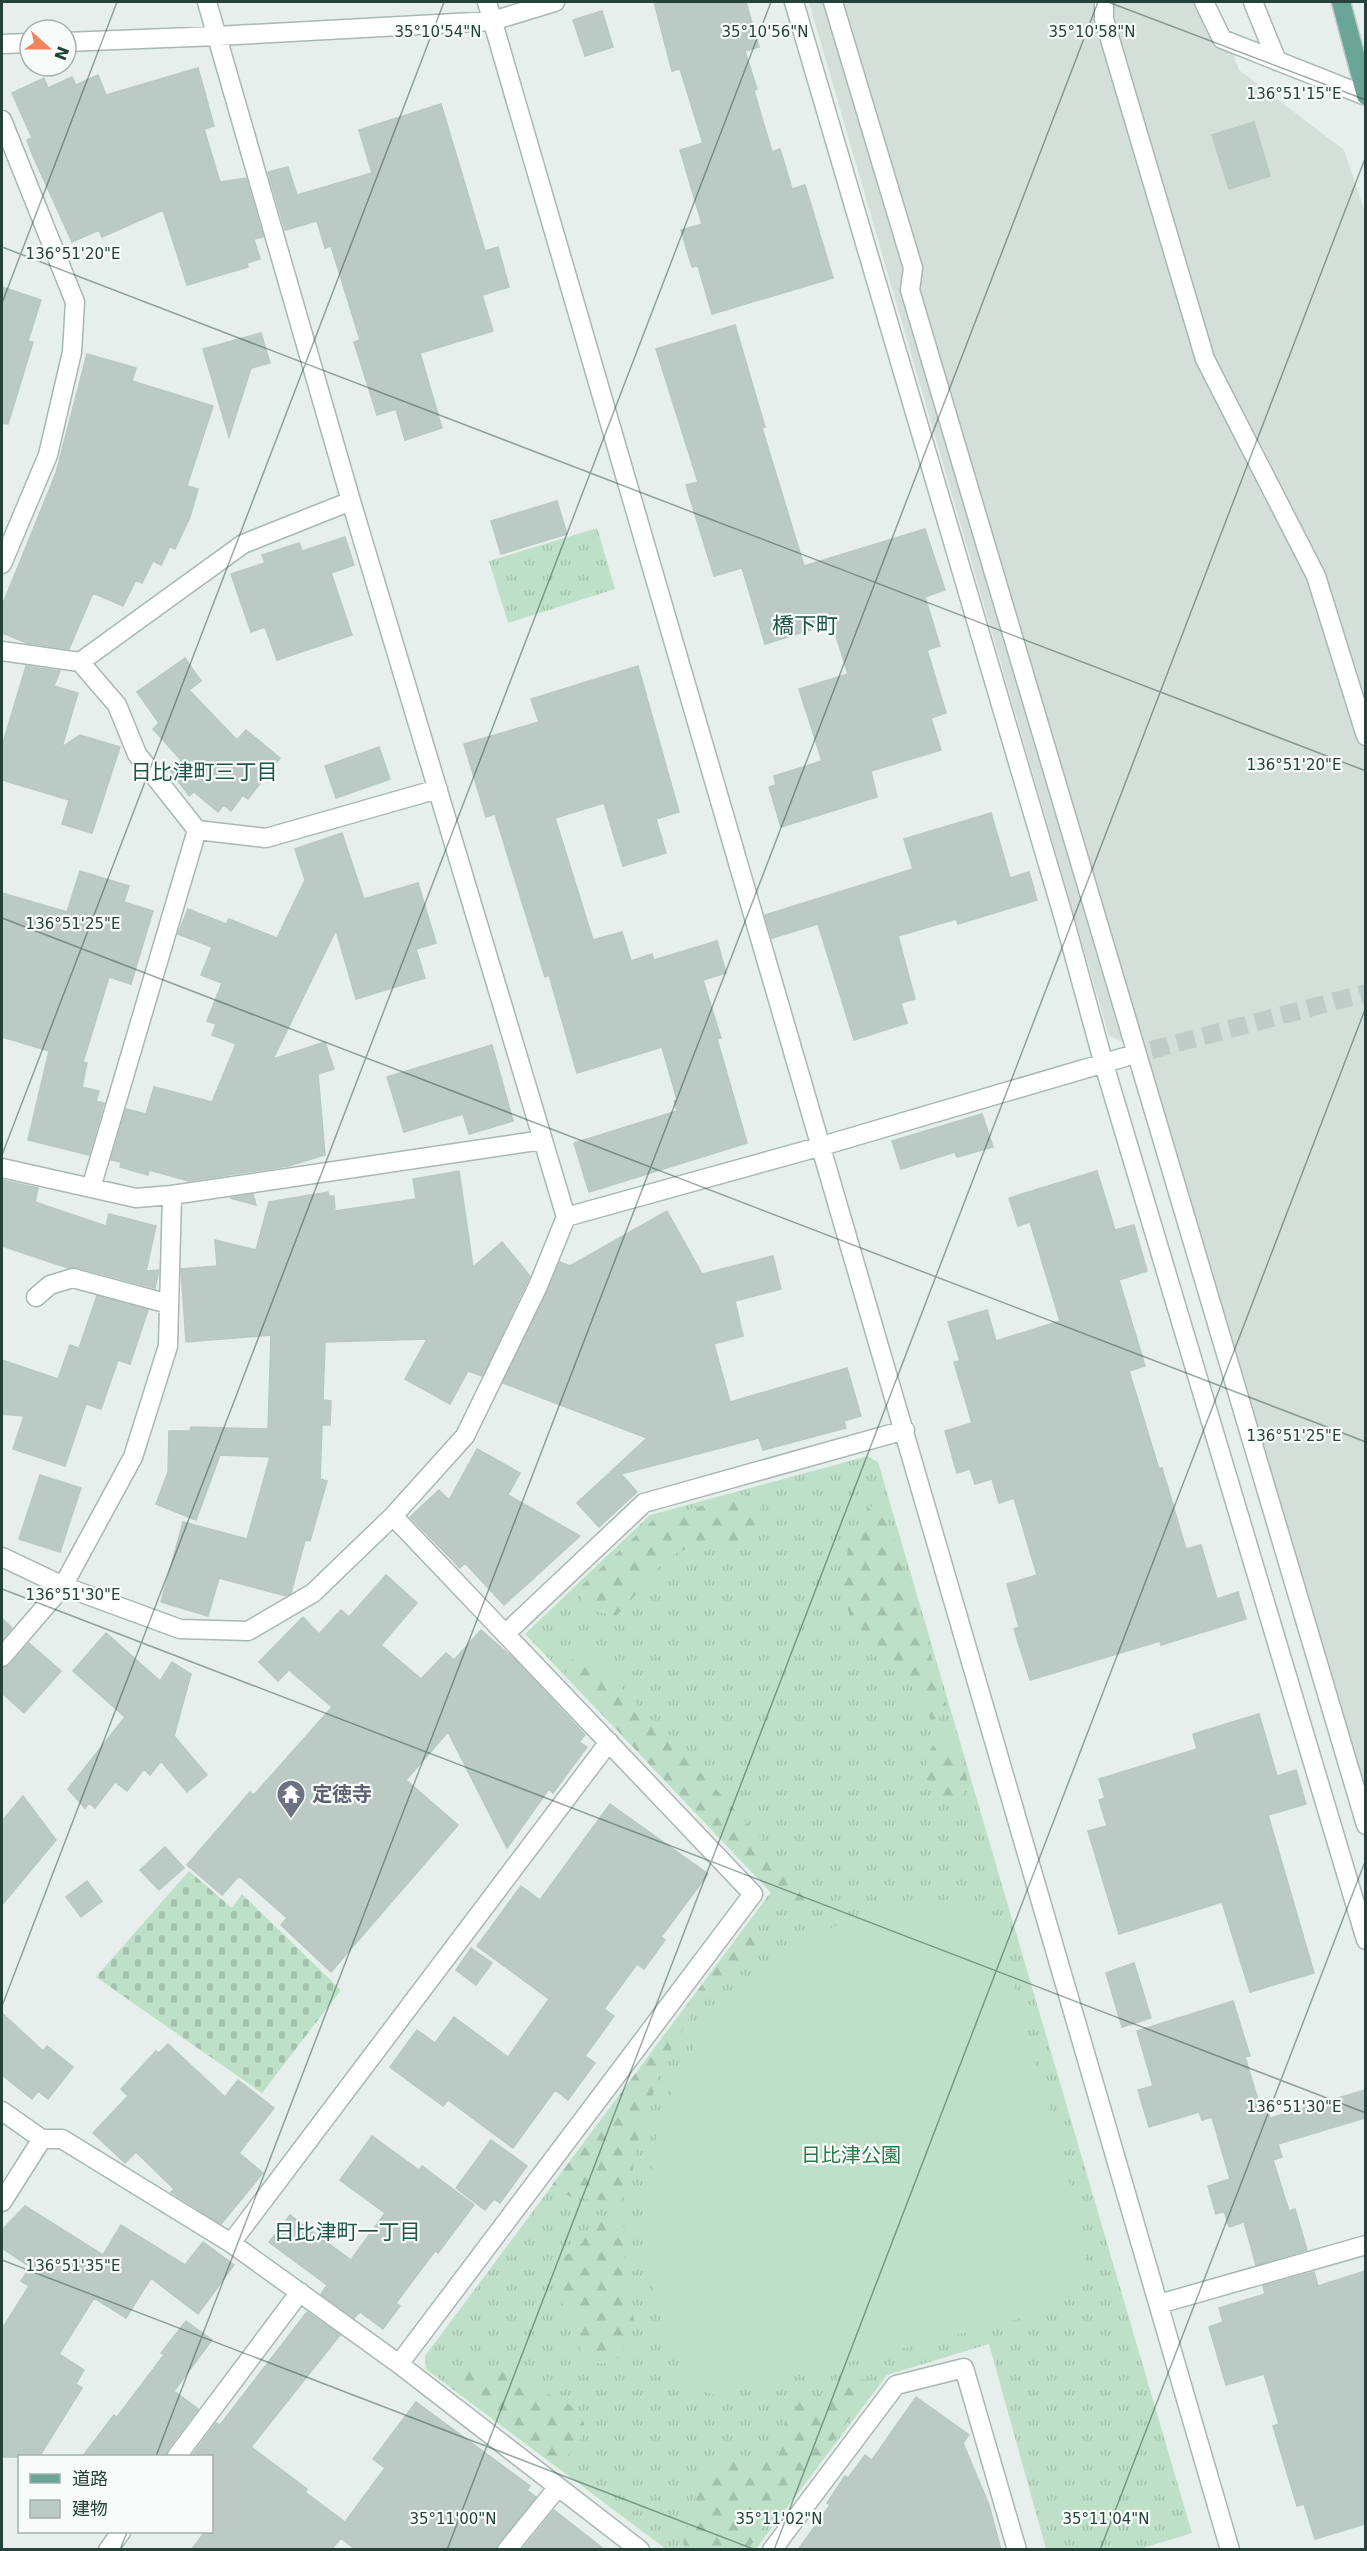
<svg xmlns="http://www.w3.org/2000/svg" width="1367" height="2551" font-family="'DejaVu Sans','Noto Sans JP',sans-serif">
  <defs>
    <pattern id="grass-tufts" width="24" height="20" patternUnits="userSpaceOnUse" patternTransform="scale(1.5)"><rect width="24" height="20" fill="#bfe0c8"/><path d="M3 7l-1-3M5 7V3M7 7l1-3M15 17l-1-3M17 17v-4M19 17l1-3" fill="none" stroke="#a4c1ad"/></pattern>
    <pattern id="forest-firs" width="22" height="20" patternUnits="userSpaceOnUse" patternTransform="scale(1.5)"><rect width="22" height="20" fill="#bfe0c8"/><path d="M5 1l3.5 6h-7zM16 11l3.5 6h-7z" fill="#a4c1ad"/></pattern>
    <pattern id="cemetery-stones" width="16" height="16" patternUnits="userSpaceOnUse" patternTransform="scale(1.5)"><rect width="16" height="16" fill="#bfe0c8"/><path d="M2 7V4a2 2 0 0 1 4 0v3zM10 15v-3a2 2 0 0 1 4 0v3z" fill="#a4c1ad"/></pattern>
  </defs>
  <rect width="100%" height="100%" fill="#e6efeb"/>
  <!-- built -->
  <path fill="#d4dfda" d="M 809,2 L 1215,2 L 1239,70 L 1344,150 L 1365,212 L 1365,1832 L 1123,1042 L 1109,1036 Z"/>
  <!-- grass -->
  <path fill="url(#grass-tufts)" d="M 597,528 L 615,589 L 508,623 L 489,561 Z
    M 868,1456 L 878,1462 L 1192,2533 L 1140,2549 L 1046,2549 L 989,2344 L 887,2375 L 755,2550 L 666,2549 L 426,2369 L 425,2356 L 771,1892 L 525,1634 L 650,1515 Z"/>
  <!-- forest -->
  <path fill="url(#forest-firs)" d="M 747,1493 L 754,1498 L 761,1507 L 757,1522 L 740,1543 C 722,1546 702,1546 684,1550 C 658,1557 637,1598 616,1616 L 594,1611 L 583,1604 L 579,1588 L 653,1520 Z
    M 883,1504 L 948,1709 L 941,1717 L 932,1720 L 922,1708 L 915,1690 L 888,1657 L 853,1621 L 842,1596 L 848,1548 L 864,1512 L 874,1505 Z
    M 588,1651 L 796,1876 L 814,1901 L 812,1909 L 805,1918 L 793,1916 L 565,1675 C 569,1661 574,1655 588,1651 Z
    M 946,1736 L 955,1740 L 969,1785 L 959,1799 L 949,1800 L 936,1797 C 933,1790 926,1782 926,1775 C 924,1758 930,1742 946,1736 Z
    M 748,1923 L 768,1944 L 731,1970 L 692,2013 L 662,2065 L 635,2151 L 631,2190 L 619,2202 L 571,2197 L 552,2185 Z
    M 608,2219 L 618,2222 L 626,2229 L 623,2270 L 635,2324 L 620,2357 L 604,2364 L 591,2362 L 580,2349 L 574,2313 L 556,2299 L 553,2290 L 563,2258 L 583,2242 L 593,2224 Z
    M 510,2365 L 554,2398 L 576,2408 L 584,2423 L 585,2433 L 558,2468 L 449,2386 L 455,2372 L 473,2372 L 481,2375 L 496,2366 Z
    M 856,2379 L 869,2380 L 872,2385 L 870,2393 L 748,2549 L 686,2549 L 683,2543 C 700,2496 693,2443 763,2464 L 778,2453 L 788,2417 L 800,2402 Z"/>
  <!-- cemetery -->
  <path fill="url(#cemetery-stones)" d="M 189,1871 L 232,1908 L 242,1894 L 341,1990 L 262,2093 L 96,1977 Z"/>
  <!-- pitch -->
  <path fill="#bfe0c8" d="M 966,1898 L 983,1905 L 997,1922 L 1086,2243 C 1084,2279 1083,2289 1053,2310 L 717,2396 L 690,2387 L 660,2316 L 648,2264 L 647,2203 L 656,2138 L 676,2079 L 708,2022 L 755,1971 L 816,1933 L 897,1904 Z"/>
  <!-- building -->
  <path fill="#bbcac4" stroke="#b8c9c2" stroke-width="1.5" d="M 654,2 L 746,2 L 759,47 L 745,51 L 757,89 L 754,91 L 772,152 L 780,149 L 792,189 L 805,185 L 833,278 L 712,314 L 698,266 L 692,267 L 681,230 L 702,224 L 680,150 L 703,143 L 680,69 L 672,71 Z
    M 602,11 L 613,47 L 585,56 L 573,20 Z
    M 198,68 L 214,126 L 204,129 L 220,182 L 246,178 L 263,237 L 254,239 L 260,259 L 247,263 L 248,267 L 187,285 L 163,210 L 102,237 L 99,230 L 72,242 L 32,154 L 27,140 L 32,138 L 12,93 L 44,78 L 48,88 L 72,77 L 76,85 L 98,75 L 106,95 Z
    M 441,104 L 485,251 L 498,247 L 509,287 L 482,295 L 493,331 L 420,353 L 442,428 L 405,440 L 396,409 L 377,415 L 354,342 L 360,340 L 331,246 L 325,248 L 317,221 L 285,230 L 268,172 L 288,167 L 297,195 L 372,173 L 359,130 Z
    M 1254,122 L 1270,176 L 1229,189 L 1212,135 Z
    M 2,287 L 41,300 L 28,341 L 33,342 L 8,424 L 2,423 Z
    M 735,325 L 765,427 L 762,428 L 804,566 L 925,529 L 945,590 L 925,597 L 940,646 L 927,650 L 946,713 L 931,718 L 941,750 L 871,771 L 877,797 L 781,827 L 769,787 L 776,785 L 774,776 L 822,761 L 799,689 L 848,674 L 832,623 L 765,644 L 742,568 L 714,576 L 686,485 L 698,482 L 656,349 Z
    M 261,333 L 270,363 L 251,368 L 229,437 L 203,349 Z
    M 87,354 L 136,368 L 132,381 L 213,406 L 187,486 L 198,489 L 190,517 L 175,549 L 170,546 L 161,565 L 153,561 L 142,583 L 136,580 L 123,606 L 93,593 L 69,649 L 27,643 L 2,633 L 2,606 L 56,473 Z
    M 557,501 L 567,534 L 501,554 L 491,521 Z
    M 345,537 L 354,565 L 331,573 L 352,635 L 277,660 L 265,627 L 251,632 L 231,574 L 265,563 L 262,555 L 299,543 L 302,551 Z
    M 185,658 L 201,681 L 189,690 L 237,740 L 246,730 L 280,758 L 248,799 L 243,795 L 231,811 L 224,805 L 218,812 L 194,792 L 189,796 L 169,769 L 181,760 L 153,729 L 159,723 L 137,692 Z
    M 26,666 L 60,671 L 54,686 L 78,693 L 62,747 L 80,735 L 120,747 L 92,833 L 62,824 L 69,800 L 2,780 L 2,746 Z
    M 638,666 L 679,812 L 656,819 L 666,853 L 623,866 L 604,803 L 555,818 L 593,940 L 622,932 L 631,961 L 652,954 L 654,960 L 717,941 L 726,973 L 703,980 L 721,1038 L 717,1039 L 747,1143 L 589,1192 L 574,1143 L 677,1111 L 674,1101 L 677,1100 L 662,1047 L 577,1073 L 549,975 L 545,977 L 495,814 L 486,817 L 464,744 L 539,722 L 531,699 Z
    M 379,747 L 390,779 L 336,798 L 325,766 Z
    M 991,813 L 1010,878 L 1029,872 L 1037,900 L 958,924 L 956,919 L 898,936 L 915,999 L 901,1003 L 907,1023 L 854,1040 L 818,924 L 772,938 L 765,915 L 913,869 L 904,839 Z
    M 342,833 L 364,899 L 418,883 L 436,943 L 416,949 L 425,978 L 356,999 L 336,930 L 273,1059 L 325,1042 L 334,1069 L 318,1074 L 325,1155 L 288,1166 L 189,1181 L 149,1170 L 148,1175 L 120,1167 L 121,1162 L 111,1160 L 126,1109 L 146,1114 L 154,1087 L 212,1102 L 236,1044 L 212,1035 L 216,1024 L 207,1021 L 222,983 L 201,975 L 212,947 L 178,934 L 188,909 L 226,924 L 229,919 L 277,938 L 305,880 L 295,849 Z
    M 80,871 L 129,886 L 124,902 L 153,911 L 131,984 L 109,977 L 83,1062 L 87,1063 L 82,1087 L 99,1091 L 96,1101 L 104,1103 L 89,1155 L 28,1140 L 49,1051 L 2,1037 L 2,893 L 67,912 Z
    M 492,1045 L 513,1121 L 469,1134 L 463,1114 L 404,1132 L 387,1077 Z
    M 982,1114 L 993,1147 L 957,1157 L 955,1152 L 901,1169 L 892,1141 Z
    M 459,1171 L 473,1267 L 502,1242 L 530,1276 L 482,1376 L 468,1371 L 450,1404 L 405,1379 L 427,1339 L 325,1342 L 323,1400 L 331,1401 L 330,1425 L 322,1425 L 320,1479 L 327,1481 L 310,1541 L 305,1540 L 291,1593 L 286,1596 L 219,1578 L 208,1616 L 161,1602 L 183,1522 L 247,1539 L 270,1457 L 220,1455 L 196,1520 L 156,1504 L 168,1472 L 169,1431 L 190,1431 L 191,1427 L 268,1429 L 271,1335 L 186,1342 L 181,1269 L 217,1266 L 215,1240 L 256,1250 L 269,1202 L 328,1192 L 329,1196 L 334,1196 L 335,1211 L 416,1199 L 413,1179 Z
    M 1097,1171 L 1115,1230 L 1134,1225 L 1147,1271 L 1119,1280 L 1145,1366 L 1129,1371 L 1159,1469 L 1162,1468 L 1186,1549 L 1201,1545 L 1217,1599 L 1238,1592 L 1246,1619 L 1161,1645 L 1160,1641 L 1030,1680 L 1014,1629 L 1019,1627 L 1007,1584 L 1037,1575 L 1014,1498 L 999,1503 L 992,1479 L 975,1484 L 970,1469 L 957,1473 L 945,1431 L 972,1423 L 954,1362 L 960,1361 L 948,1322 L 987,1310 L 996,1341 L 1060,1321 L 1030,1222 L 1018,1226 L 1009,1198 Z
    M 2,1180 L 38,1188 L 35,1202 L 106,1226 L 109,1214 L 156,1226 L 146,1271 L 159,1270 L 155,1288 L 76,1267 L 68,1268 L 2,1246 Z
    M 253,1194 L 256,1205 L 230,1198 Z
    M 667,1211 L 702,1274 L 773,1256 L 781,1289 L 735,1301 L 743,1336 L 714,1344 L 730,1402 L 847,1368 L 861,1416 L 844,1421 L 846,1428 L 763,1450 L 759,1438 L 621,1474 L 637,1492 L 599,1527 L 577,1503 L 647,1438 L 503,1383 L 560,1262 L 570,1266 Z
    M 97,1296 L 148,1310 L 130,1364 L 118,1360 L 101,1409 L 86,1404 L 65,1466 L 13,1449 L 24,1416 L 2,1414 L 2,1360 L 58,1379 L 70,1345 L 79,1348 Z
    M 477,1449 L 520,1473 L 508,1495 L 580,1536 L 504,1605 L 465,1563 L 460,1568 L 410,1517 L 439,1490 L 449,1500 Z
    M 40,1475 L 81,1488 L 60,1552 L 19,1539 Z
    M 386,1575 L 417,1603 L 381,1645 L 421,1679 L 446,1653 L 454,1660 L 481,1630 L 515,1660 L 585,1735 L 579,1742 L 587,1747 L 553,1793 L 549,1789 L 507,1848 L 448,1732 L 406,1780 L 458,1825 L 331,1972 L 281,1925 L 287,1918 L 239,1876 L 222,1895 L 187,1865 L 250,1792 L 254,1795 L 332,1707 L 289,1670 L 278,1681 L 259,1662 L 303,1617 L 319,1634 L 341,1610 L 349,1617 Z
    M 2,1618 L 12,1628 L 2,1640 Z
    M 106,1633 L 160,1681 L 172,1662 L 191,1674 L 174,1736 L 207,1775 L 187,1792 L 161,1761 L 150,1775 L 144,1769 L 127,1791 L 115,1782 L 95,1808 L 89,1803 L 85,1808 L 68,1789 L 125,1717 L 73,1671 Z
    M 29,1643 L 61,1671 L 24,1713 L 2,1693 L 2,1668 L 10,1665 Z
    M 1259,1714 L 1277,1776 L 1296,1770 L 1306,1804 L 1268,1815 L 1314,1973 L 1250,1992 L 1222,1902 L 1119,1934 L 1088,1831 L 1107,1826 L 1099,1800 L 1105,1798 L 1099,1779 L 1197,1749 L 1193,1734 Z
    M 23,1796 L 56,1840 L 2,1905 L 2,1821 Z
    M 610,1804 L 708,1874 L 661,1937 L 665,1940 L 644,1969 L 637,1964 L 604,2009 L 614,2016 L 585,2056 L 595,2063 L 568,2100 L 555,2090 L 513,2148 L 448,2100 L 443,2106 L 390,2067 L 417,2030 L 435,2043 L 454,2017 L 508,2057 L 549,1999 L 477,1946 L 521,1886 L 540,1900 Z
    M 165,1847 L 184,1868 L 159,1890 L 140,1870 Z
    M 87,1881 L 102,1901 L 81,1917 L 66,1897 Z
    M 471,1948 L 492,1963 L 476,1985 L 456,1970 Z
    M 1134,1963 L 1151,2018 L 1122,2027 L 1106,1973 Z
    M 1233,2001 L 1250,2056 L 1245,2057 L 1262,2113 L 1268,2111 L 1270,2118 L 1365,2090 L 1365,2118 L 1278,2144 L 1282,2157 L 1273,2160 L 1289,2211 L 1295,2209 L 1307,2250 L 1256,2265 L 1244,2222 L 1229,2227 L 1224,2211 L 1216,2214 L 1208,2186 L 1230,2179 L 1212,2117 L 1202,2120 L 1199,2112 L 1149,2127 L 1138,2090 L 1153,2086 L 1137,2031 Z
    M 2,2013 L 43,2051 L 47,2046 L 73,2067 L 48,2099 L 38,2091 L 32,2099 L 2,2075 Z
    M 168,2044 L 225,2097 L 238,2080 L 274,2108 L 239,2153 L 263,2173 L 221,2224 L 171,2192 L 174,2189 L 136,2152 L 125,2163 L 93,2133 L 128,2096 L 121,2089 L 156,2051 L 159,2053 Z
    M 372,2136 L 419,2170 L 422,2166 L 474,2205 L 438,2253 L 435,2251 L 396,2303 L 400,2306 L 383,2329 L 360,2312 L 354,2318 L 321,2294 L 327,2285 L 269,2242 L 290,2215 L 351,2260 L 385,2213 L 340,2180 Z
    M 491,2140 L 527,2166 L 500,2203 L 494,2199 L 485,2210 L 456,2188 Z
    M 25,2206 L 103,2255 L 121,2225 L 185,2265 L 203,2242 L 234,2265 L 198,2314 L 151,2278 L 126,2318 L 94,2298 L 59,2354 L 84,2370 L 76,2384 L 82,2388 L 39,2457 L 2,2457 L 2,2329 L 29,2286 L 21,2281 L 30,2267 L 2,2248 L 2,2230 Z
    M 1365,2271 L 1365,2524 L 1315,2539 L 1304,2504 L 1297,2506 L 1273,2426 L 1279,2424 L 1264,2374 L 1226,2385 L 1209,2327 L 1223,2322 L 1219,2308 L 1265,2294 L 1263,2286 L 1314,2272 L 1318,2286 Z
    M 307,2312 L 340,2335 L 251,2447 L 307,2489 L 305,2492 L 345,2522 L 385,2468 L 373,2459 L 416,2402 L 530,2486 L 527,2490 L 536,2497 L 498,2543 L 496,2550 L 356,2550 L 341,2538 L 331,2550 L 191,2550 L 205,2532 L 212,2532 L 212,2457 L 191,2457 L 216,2423 L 220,2425 Z
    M 186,2321 L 212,2340 L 174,2391 L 198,2409 L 168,2449 L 166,2457 L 82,2457 L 114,2415 L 117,2417 L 164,2355 L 161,2353 Z
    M 916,2397 L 969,2435 L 963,2443 L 989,2505 L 1001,2550 L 955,2550 L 952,2547 L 945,2550 L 798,2550 L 830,2505 L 827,2503 L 845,2476 L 848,2478 L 865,2455 L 872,2460 Z
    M 554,2510 L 605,2550 L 522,2550 Z"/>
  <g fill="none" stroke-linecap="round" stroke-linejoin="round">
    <!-- minor-tunnel -->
    <path stroke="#bfccc8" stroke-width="18" stroke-dasharray="18 9" stroke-linecap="butt" d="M 1125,1057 L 1366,993"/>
    <!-- minor casing -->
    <g stroke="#a8b8b2" stroke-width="21">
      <path id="minor" d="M 487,2 L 1230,2550
        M 794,2 L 1065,922 L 1103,1061 L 1366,1940
        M 833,2 L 913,268 L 910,290 L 1366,1825
        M 1104,2 L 1104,19 L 1205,359 L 1316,576 L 1366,736
        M 1204,2 L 1222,39 L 1366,96
        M 1253,2 L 1277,61
        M 66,42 L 217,36 L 492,21 L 555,2
        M 2,44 L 30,43
        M 2,120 L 75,302 L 72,352 L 48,455 L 2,564
        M 2,651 L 80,662 L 117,705 L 137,754 L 197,830 L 266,838 L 438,789
        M 80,662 L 243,544 L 351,501
        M 2,1168 L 136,1198 L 172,1195 L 543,1140
        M 91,1188 L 197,830
        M 566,1217 L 822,1146 L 1125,1057
        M 36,1297 L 50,1285 L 73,1278 L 169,1304
        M 393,1516 L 753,1894 L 399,2364
        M 2,1557 L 63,1586 L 180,1629 L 248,1631 L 313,1593 L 393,1516 L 465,1436 L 538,1286 L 566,1217 L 351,501 L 207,2
        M 505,1634 L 644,1503 L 905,1430
        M 2,1657 L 63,1586 L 133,1457 L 168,1346 L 172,1195
        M 2,2111 L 42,2139 L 62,2139 L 231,2243 L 399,2364 L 640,2550
        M 2,2202 L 42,2139
        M 231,2243 L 609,1742
        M 1159,2304 L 1366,2245
        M 177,2456 L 300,2292
        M 108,2550 L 121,2532
        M 507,2550 L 558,2487
        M 772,2550 L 896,2385 L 964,2368 L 1017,2550"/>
    </g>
    <!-- major casing -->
    <g stroke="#c2cac8" stroke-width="21">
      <path id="major" d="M 1341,2 L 1366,96"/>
    </g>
    <!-- minor -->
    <use href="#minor" stroke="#fff" stroke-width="18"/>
    <!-- major -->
    <use href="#major" stroke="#6aa596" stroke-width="18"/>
  </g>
  <!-- ticks -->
  <path fill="none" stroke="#24423a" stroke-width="1.5" stroke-opacity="0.45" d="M 1108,2 L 1366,100M 2,247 L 1366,771M 2,303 L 117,2M 2,918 L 1366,1442M 2,1155 L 444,2M 2,1589 L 1366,2113M 2,2006 L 771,2M 2,2260 L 756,2550M 156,2456 L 1098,2M 120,2550 L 127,2532M 447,2550 L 1366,156M 774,2550 L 1366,1007M 1100,2550 L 1366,1859"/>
  <!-- icons -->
  <defs>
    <g id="temple-pin" transform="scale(1.5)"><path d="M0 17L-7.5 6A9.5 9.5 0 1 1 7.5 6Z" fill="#6b7280" stroke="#f7fbf9"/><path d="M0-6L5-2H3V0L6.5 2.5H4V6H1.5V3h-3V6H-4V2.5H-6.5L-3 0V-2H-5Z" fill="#fff"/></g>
  </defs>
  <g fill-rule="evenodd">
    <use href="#temple-pin" x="291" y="1794"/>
  </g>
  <g text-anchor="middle" stroke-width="4.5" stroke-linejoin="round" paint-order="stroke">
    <!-- worship labels -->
    <g font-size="20" font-weight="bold" fill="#5b616d" stroke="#f7fbf9" text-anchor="start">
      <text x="312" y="1801">定徳寺</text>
    </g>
    <!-- park labels -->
    <g font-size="20" fill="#2d7a4b" stroke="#f7fbf9">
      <text x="851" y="2162">日比津公園</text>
    </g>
    <!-- neighbourhood labels -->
    <g font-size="21" fill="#1f5548" stroke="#f7fbf9">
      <text x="204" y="779">日比津町三丁目</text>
      <text x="347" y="2239">日比津町一丁目</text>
    </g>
    <!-- quarter labels -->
    <g font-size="22" fill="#1f5548" stroke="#f7fbf9">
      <text x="805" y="633">橋下町</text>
    </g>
  </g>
  <g font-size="15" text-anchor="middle" fill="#24423a" stroke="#f7fbf9" stroke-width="4.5" stroke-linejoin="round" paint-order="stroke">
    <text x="438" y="37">35°10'54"N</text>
    <text x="765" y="37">35°10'56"N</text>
    <text x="1092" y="37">35°10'58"N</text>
    <text x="1294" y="99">136°51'15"E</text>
    <text x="73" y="259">136°51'20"E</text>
    <text x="1294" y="770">136°51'20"E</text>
    <text x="73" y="929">136°51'25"E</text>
    <text x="1294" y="1441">136°51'25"E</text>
    <text x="73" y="1600">136°51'30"E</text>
    <text x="1294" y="2112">136°51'30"E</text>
    <text x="73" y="2271">136°51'35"E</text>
    <text x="453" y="2524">35°11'00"N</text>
    <text x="779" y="2524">35°11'02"N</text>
    <text x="1106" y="2524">35°11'04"N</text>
  </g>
  <!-- border -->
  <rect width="1367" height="2551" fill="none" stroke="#24423a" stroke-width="6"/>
  <!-- legend -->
  <rect x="18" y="2455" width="195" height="78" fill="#f7fbf9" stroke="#a3b1ad" stroke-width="1.5"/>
  <rect x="30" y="2474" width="30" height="9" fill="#6aa596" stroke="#a3b1ad" stroke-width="1.5"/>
  <text x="72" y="2485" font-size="18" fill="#24423a">道路</text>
  <rect x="30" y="2500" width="30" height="18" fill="#bbcac4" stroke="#a3b1ad" stroke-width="1.5"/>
  <text x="72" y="2515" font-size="18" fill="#24423a">建物</text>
  <!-- north arrow -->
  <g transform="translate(48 48) rotate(111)"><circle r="28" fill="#f7fbf9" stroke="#a3b1ad" stroke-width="1.5"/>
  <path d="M0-4.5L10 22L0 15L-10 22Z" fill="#f4845f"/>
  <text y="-9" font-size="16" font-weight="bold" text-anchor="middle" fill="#24423a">N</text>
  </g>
</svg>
